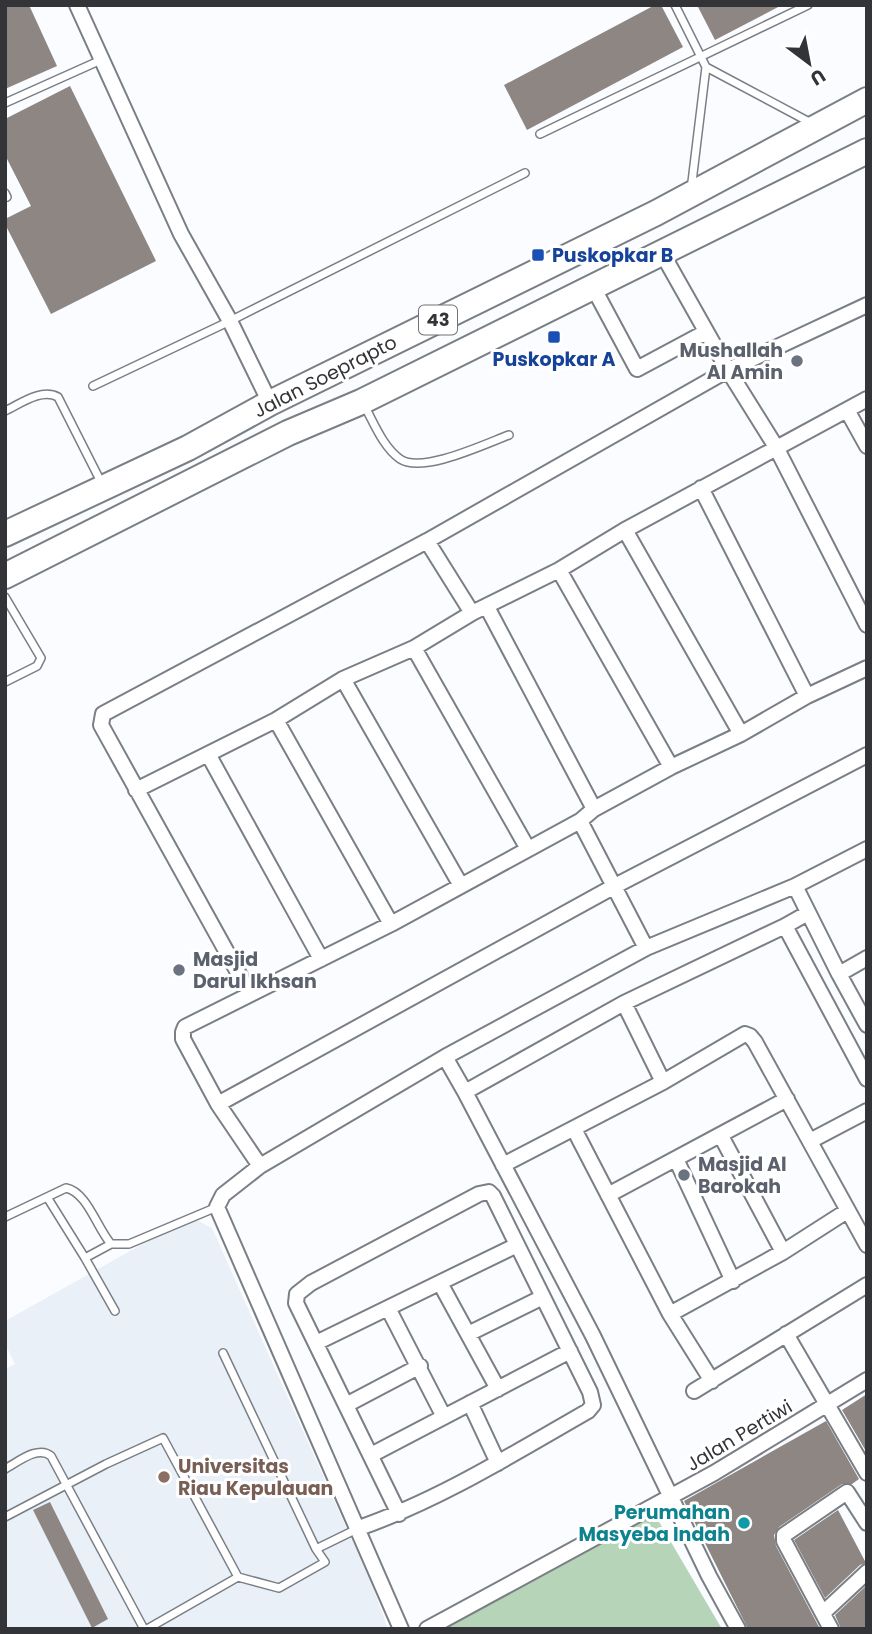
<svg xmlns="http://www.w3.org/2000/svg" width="872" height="1634" font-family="Poppins,sans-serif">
  <rect width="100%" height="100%" fill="#fafcff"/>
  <!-- built -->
  <path fill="#eaf0f8" d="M 191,1217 L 212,1228 L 372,1585 L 388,1629 L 5,1629 L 5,1369 L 15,1364 L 5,1344 L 5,1321 Z"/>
  <!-- green -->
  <path fill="#b6d4b8" d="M 648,1503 L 722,1629 L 426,1629 Z"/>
  <!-- building -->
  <path fill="#8e8682" d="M 5,5 L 29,5 L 57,66 L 5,89 Z
    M 655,5 L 661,5 L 683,47 L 527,130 L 504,85 Z
    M 697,5 L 782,5 L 715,40 Z
    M 70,86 L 156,261 L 51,314 L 5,224 L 5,219 L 31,206 L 5,155 L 5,119 Z
    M 867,1394 L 867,1453 L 842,1410 Z
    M 826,1421 L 859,1479 L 852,1484 L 842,1484 L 779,1527 L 774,1535 L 776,1546 L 820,1629 L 748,1629 L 684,1501 Z
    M 50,1502 L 108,1619 L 92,1628 L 33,1510 Z
    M 838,1510 L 866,1563 L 860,1565 L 825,1598 L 794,1540 Z
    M 867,1585 L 867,1629 L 841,1629 L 835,1615 Z"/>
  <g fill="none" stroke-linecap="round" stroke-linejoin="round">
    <!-- lane casing -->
    <g stroke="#7a7f85" stroke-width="10">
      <path id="lane" d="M 675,5 L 706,67
        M 5,103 L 101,60
        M 540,134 L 808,5
        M 691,190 L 706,67 L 813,124
        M 5,193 L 7,197
        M 93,386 L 230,321 L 525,173
        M 364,405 C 374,423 383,447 400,459 C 422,474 485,444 509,435
        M 5,411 C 20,404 41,388 58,397 L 101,482
        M 5,597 L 41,658 L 37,666 L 5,682
        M 47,1197 L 85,1258 L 111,1244
        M 5,1217 L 66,1188 C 87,1192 97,1228 111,1244 L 129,1244 L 217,1207
        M 85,1258 L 115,1311
        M 223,1353 L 316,1549 L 359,1528
        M 5,1469 C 18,1462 38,1445 51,1456 L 144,1629
        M 5,1517 L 106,1464 L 163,1438 L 238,1577 L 279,1588 L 325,1562 L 316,1549
        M 147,1629 L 238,1577"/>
    </g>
    <!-- street casing -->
    <g stroke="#7a7f85" stroke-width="18">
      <path id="street" d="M 77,5 L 181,234 L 230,321 L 270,403
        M 662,253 L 728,370 L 776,447 L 867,625
        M 593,287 L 637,369 L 706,332
        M 847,410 L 867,446
        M 701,488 L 807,696
        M 625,530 L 741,734
        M 427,541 L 472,613
        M 559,570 L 671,767
        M 487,607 L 594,809
        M 414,648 L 528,849
        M 343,679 L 460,884
        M 276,720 L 391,924
        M 208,754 L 321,959
        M 136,790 L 276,720 L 343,679 L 414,648 L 472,613 L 559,570 L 625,530 L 867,399
        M 580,821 L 646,948
        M 795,886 L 839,974 L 867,1025
        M 785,926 L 867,1079
        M 839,974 L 867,958
        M 250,994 L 101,725 L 103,714 L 427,541 L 728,370 L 867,305
        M 624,1003 L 663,1082
        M 445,1057 L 465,1092 L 593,1336 L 709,1576 L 738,1629
        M 465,1092 L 624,1003 L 785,926 L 808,913
        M 218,1104 L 613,887 L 867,755
        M 574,1129 L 670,1314 L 712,1381
        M 721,1136 L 783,1252
        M 810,1141 L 867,1111
        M 676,1159 L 733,1281
        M 503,1165 L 663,1082 L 745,1034 L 750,1036 L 755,1042 L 867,1245
        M 260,1166 L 218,1104 L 183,1039 L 183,1032 L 185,1027 L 391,924 L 580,821 L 594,809 L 671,767 L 741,734 L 807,696 L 867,668
        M 608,1195 L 787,1099
        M 440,1283 L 498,1389
        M 388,1308 L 444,1417
        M 670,1314 L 783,1252 L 847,1211
        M 468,1334 L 543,1297
        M 786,1334 L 867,1473
        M 316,1343 L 517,1245
        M 694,1391 L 867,1285
        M 470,1403 L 498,1463
        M 346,1405 L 420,1366
        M 371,1455 L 570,1351
        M 359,1528 C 439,1500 513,1454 588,1411 L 593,1405 L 590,1392 L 493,1196 L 489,1192 L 479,1194 L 311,1283 L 297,1294 L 296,1303 L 399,1514
        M 823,1613 L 867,1572
        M 401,1629 L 217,1207 L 223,1195 L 260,1166 L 445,1057 L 646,948 L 795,886 L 867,849
        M 427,1629 L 714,1473 L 867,1380
        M 831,1629 L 784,1541 L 784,1535 L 847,1492 L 867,1523"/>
    </g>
    <!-- highway casing -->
    <g stroke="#7a7f85" stroke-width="28">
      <path id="highway" d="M 5,534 L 188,448 L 270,403 L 656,213 L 867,100
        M 5,576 L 288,433 L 361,402 L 867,151"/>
    </g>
    <!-- lane -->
    <use href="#lane" stroke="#fff" stroke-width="7"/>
    <!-- street -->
    <use href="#street" stroke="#fff" stroke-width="14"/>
    <!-- highway -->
    <use href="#highway" stroke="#fff" stroke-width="24"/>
  </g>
  <!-- markers -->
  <g fill="#1a4fb4" stroke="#fff" stroke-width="2.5">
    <rect x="531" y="248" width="14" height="14" rx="3.5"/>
    <rect x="547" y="330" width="14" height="14" rx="3.5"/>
  </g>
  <g fill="#6b7280" stroke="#fff" stroke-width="2.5">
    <circle cx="797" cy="361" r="7"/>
    <circle cx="179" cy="970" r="7"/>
    <circle cx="684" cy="1175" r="7"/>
  </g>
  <circle fill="#8d6e63" stroke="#fff" stroke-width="2.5" cx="164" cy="1477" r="7"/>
  <circle fill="#0f9aa8" stroke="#fff" stroke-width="2.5" cx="744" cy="1523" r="7"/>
  <g text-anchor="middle" stroke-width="6" stroke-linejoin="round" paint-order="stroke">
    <!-- shield labels -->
    <rect fill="#fff" stroke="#707173" stroke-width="2" x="419" y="305.5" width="38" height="29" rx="5"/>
    <g font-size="18" font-weight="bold" fill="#333437">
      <text x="438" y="326">43</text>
    </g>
    <!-- transit labels -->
    <g font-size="19" font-weight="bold" fill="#164399" stroke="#fff" text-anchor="start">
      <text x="552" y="262">Puskopkar B</text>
      <text x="554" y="366" text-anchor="middle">Puskopkar A</text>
    </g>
    <!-- worship labels -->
    <g font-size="19" font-weight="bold" fill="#5b616d" stroke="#fff" text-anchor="start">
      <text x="783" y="357" text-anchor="end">Mushallah<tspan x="783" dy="22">Al Amin</tspan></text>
      <text x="193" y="966">Masjid<tspan x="193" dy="22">Darul Ikhsan</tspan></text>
      <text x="698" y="1171">Masjid Al<tspan x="698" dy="22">Barokah</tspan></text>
    </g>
    <!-- street labels -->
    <g font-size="19" fill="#333437" stroke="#fff">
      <text transform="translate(325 376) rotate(-27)" y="7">Jalan Soeprapto</text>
      <text transform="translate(739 1435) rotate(-31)" y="7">Jalan Pertiwi</text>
    </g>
    <!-- education labels -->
    <g font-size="19" font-weight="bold" fill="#785e54" stroke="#fff" text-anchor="start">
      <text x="178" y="1473">Universitas<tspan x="178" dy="22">Riau Kepulauan</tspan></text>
    </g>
    <!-- culture labels -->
    <g font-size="19" font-weight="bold" fill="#0d838f" stroke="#fff" text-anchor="end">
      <text x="730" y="1519">Perumahan<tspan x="730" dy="22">Masyeba Indah</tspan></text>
    </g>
  </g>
  <!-- border -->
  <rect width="872" height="1634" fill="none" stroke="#333437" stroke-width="14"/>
  <!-- north arrow -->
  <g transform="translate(809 63) rotate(148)" stroke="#ffffff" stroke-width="5" paint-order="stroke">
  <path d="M0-5L12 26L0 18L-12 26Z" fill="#333437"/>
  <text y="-10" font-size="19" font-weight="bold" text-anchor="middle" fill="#333437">U</text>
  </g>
</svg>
